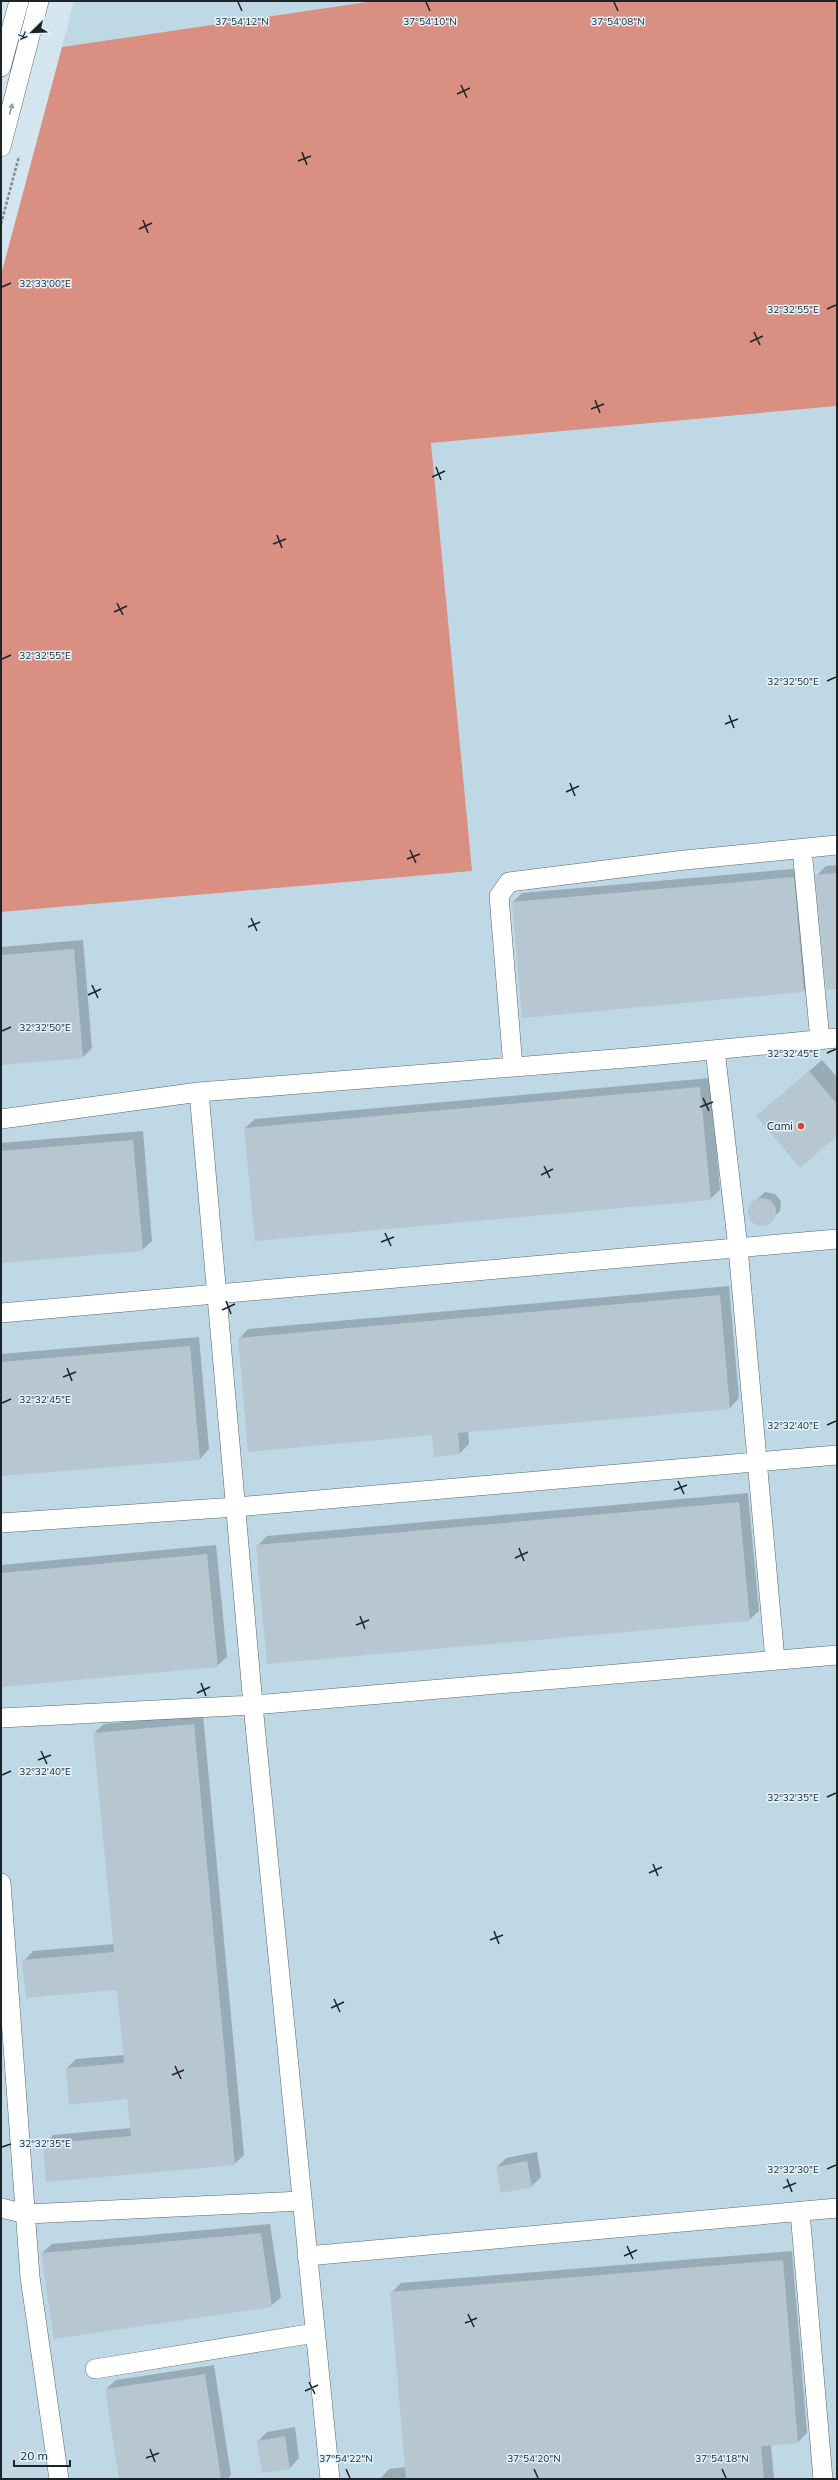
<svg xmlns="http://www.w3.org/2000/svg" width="838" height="2480" font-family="Mulish,sans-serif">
  <rect width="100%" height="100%" fill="#d3e5ef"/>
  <!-- built -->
  <path fill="#bfd8e5" d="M 74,1 L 374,1 L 62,47 Z
    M 837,406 L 837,2479 L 1,2479 L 1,912 L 471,871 L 431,443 Z"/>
  <!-- forest -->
  <path fill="#d98f81" d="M 374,1 L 837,1 L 837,406 L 431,443 L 472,871 L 1,912 L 1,275 L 62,47 Z"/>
  <!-- shadow -->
  <path fill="#0003" d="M 837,865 L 837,988 L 817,875 L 826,866 Z
    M 803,868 L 814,982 L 804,991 L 523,1017 L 513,902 L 522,893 Z
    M 83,940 L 92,1048 L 83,1057 L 1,1064 L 1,947 Z
    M 822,1060 L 837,1077 L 837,1135 L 758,1116 Z
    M 710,1078 L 720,1190 L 710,1199 L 245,1128 L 255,1119 Z
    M 143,1131 L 152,1241 L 142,1250 L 1,1262 L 1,1143 Z
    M 765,1192 L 775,1194 L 781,1201 L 780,1211 L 766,1224 L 756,1223 L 749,1215 L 751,1205 Z
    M 729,1286 L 739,1398 L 730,1408 L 468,1431 L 469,1444 L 460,1453 L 433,1434 L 239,1339 L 248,1329 Z
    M 199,1337 L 209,1449 L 200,1459 L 1,1475 L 1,1354 Z
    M 748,1493 L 759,1611 L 749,1620 L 257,1546 L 267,1536 Z
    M 216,1545 L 227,1657 L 217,1666 L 1,1686 L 1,1565 Z
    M 203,1715 L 244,2155 L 234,2164 L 44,2145 L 53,2135 L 131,2128 L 128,2098 L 67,2068 L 76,2059 L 124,2055 L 118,1989 L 24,1961 L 33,1951 L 114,1944 L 94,1733 L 104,1724 Z
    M 537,2152 L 541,2177 L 532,2186 L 497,2167 L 506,2158 Z
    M 270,2224 L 281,2297 L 271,2306 L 42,2253 L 52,2244 Z
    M 792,2251 L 807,2433 L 798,2442 L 771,2445 L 774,2479 L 380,2479 L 389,2469 L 406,2467 L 391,2293 L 401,2283 Z
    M 214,2365 L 231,2475 L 227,2479 L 120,2479 L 106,2389 L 116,2380 Z
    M 295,2427 L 299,2458 L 290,2468 L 263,2472 L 258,2441 L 267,2432 Z"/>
  <!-- building -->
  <path fill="#b6c7d1" d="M 837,873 L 837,989 L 826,990 L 815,875 Z
    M 794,877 L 804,992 L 522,1018 L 512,902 Z
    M 74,949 L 83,1058 L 1,1065 L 1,955 Z
    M 809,1071 L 837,1104 L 837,1136 L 800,1168 L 756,1116 Z
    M 700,1087 L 711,1200 L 255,1241 L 244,1128 Z
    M 133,1140 L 143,1251 L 1,1263 L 1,1151 Z
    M748 1212a14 14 0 1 1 28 0a14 14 0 1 1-28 0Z
    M 720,1295 L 730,1409 L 458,1433 L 460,1454 L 434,1457 L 432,1435 L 248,1452 L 238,1338 Z
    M 190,1346 L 200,1460 L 1,1476 L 1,1362 Z
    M 739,1502 L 750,1621 L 267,1664 L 256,1545 Z
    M 207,1554 L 218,1667 L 1,1687 L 1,1573 Z
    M 194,1724 L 235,2165 L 46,2182 L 43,2144 L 131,2136 L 127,2099 L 69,2105 L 66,2068 L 124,2063 L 117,1990 L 26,1998 L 22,1960 L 114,1952 L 93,1733 Z
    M 527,2161 L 532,2187 L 501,2193 L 496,2167 Z
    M 261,2233 L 272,2307 L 54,2339 L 41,2253 Z
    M 783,2260 L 798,2443 L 761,2446 L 764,2479 L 406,2479 L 390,2292 Z
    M 205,2374 L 221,2479 L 119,2479 L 105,2389 Z
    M 285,2436 L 290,2469 L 262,2473 L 257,2441 Z"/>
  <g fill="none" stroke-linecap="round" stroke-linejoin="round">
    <!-- minor casing -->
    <g stroke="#57676f" stroke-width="20">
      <path id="minor" d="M 1,67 L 19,1
        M 1,147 L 39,1
        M 802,849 L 820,1040
        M 715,1050 L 738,1248 L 775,1660
        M 513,1067 L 499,896 L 509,882 L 685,860 L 837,845
        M 199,1092 L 253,1705 L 330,2479
        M 1,1119 L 199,1092 L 639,1057 L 837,1038
        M 1,1313 L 837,1239
        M 1,1523 L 236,1507 L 837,1455
        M 1,1718 L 253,1705 L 837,1655
        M 1,1883 L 30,2277 L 59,2479
        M 1,2208 L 26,2214 L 302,2201
        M 800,2212 L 823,2479
        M 307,2256 L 837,2208
        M 95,2369 L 315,2333"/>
    </g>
    <!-- path -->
    <path stroke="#7c8990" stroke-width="2.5" stroke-dasharray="3 2" stroke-linecap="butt" d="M 1,224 L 19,156"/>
    <!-- minor -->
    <use href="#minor" stroke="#fff" stroke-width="19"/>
  </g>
  <!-- one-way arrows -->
  <defs><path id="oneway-solid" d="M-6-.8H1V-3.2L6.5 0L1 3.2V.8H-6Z"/></defs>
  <use fill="#999c9e" href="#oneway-solid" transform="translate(11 109) rotate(-75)"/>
  <!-- ticks -->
  <path fill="none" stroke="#1d2427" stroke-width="1.5" d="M 238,2 L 242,11M 426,2 L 430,11M 614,2 L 618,11M 461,85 L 467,98M 457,94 L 470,88M 302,152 L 307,165M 298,161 L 311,156M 143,220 L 148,233M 139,229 L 152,223M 2,287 L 11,283M 827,309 L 836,305M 754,332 L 760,345M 750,342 L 763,336M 595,400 L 600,413M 591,409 L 604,404M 436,467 L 441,480M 432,477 L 445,471M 277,535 L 282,548M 273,544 L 286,539M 117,603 L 123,615M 114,612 L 127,606M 2,659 L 11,655M 827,681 L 836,677M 729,715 L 734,728M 725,724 L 738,719M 570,783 L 575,796M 566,792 L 579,786M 410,850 L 416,863M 407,859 L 420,854M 251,918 L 257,931M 248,927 L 260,922M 92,985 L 98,998M 88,995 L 101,989M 2,1031 L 11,1027M 827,1053 L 836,1049M 703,1098 L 709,1111M 700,1107 L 713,1102M 544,1166 L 550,1178M 541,1175 L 553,1169M 385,1233 L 391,1246M 381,1242 L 394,1237M 226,1301 L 231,1314M 222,1310 L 235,1304M 67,1368 L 72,1381M 63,1377 L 76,1372M 2,1403 L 11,1399M 827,1425 L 836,1421M 678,1481 L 684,1494M 674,1490 L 687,1485M 519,1548 L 524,1561M 515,1558 L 528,1552M 360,1616 L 365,1629M 356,1625 L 369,1620M 201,1683 L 206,1696M 197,1693 L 210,1687M 41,1751 L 47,1764M 38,1760 L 51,1755M 2,1775 L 11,1771M 827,1797 L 836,1793M 653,1864 L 658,1876M 649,1873 L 662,1867M 494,1931 L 499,1944M 490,1940 L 503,1935M 334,1999 L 340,2012M 331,2008 L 344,2002M 175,2066 L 181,2079M 172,2075 L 184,2070M 2,2147 L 11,2144M 827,2169 L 836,2165M 787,2179 L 792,2192M 783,2188 L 796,2183M 627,2246 L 633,2259M 624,2256 L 637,2250M 468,2314 L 474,2327M 465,2323 L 477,2318M 309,2382 L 315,2394M 305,2391 L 318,2385M 150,2449 L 155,2462M 146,2458 L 159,2453M 346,2469 L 350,2478M 534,2469 L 538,2478M 722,2469 L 726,2478"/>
  <!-- markers -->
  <circle fill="#d24532" stroke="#e1f3fd" stroke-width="1.5" cx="801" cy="1126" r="4"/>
  <g text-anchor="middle" stroke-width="3" stroke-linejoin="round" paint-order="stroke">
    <!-- poi labels -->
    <g font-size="11" fill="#1d2427" stroke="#e1f3fd" text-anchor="end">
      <text x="793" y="1130">Cami</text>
    </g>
  </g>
  <g font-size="10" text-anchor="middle" fill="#1d2427" stroke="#e1f3fd" stroke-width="3" stroke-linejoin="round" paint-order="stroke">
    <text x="242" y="25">37°54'12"N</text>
    <text x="430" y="25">37°54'10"N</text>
    <text x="618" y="25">37°54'08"N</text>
    <text x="45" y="287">32°33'00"E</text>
    <text x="793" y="313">32°32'55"E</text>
    <text x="45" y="659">32°32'55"E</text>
    <text x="793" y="685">32°32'50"E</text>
    <text x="45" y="1031">32°32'50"E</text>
    <text x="793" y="1057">32°32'45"E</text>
    <text x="45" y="1403">32°32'45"E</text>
    <text x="793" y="1429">32°32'40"E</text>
    <text x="45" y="1775">32°32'40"E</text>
    <text x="793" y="1801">32°32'35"E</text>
    <text x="45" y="2147">32°32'35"E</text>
    <text x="793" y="2173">32°32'30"E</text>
    <text x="346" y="2462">37°54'22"N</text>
    <text x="534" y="2462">37°54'20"N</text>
    <text x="722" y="2462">37°54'18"N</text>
  </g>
  <!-- border -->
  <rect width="838" height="2480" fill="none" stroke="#1d2427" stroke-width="4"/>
  <!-- north arrow -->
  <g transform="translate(32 32) rotate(247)" stroke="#e1f3fd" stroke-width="3" paint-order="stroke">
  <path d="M0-3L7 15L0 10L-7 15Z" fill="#1d2427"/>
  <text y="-6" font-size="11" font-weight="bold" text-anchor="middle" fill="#1d2427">K</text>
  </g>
  <!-- scale -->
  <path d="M14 2460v6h56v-6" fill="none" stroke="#1d2427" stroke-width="2"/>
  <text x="20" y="2460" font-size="12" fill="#1d2427" stroke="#e1f3fd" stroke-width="3" paint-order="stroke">20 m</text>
</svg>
